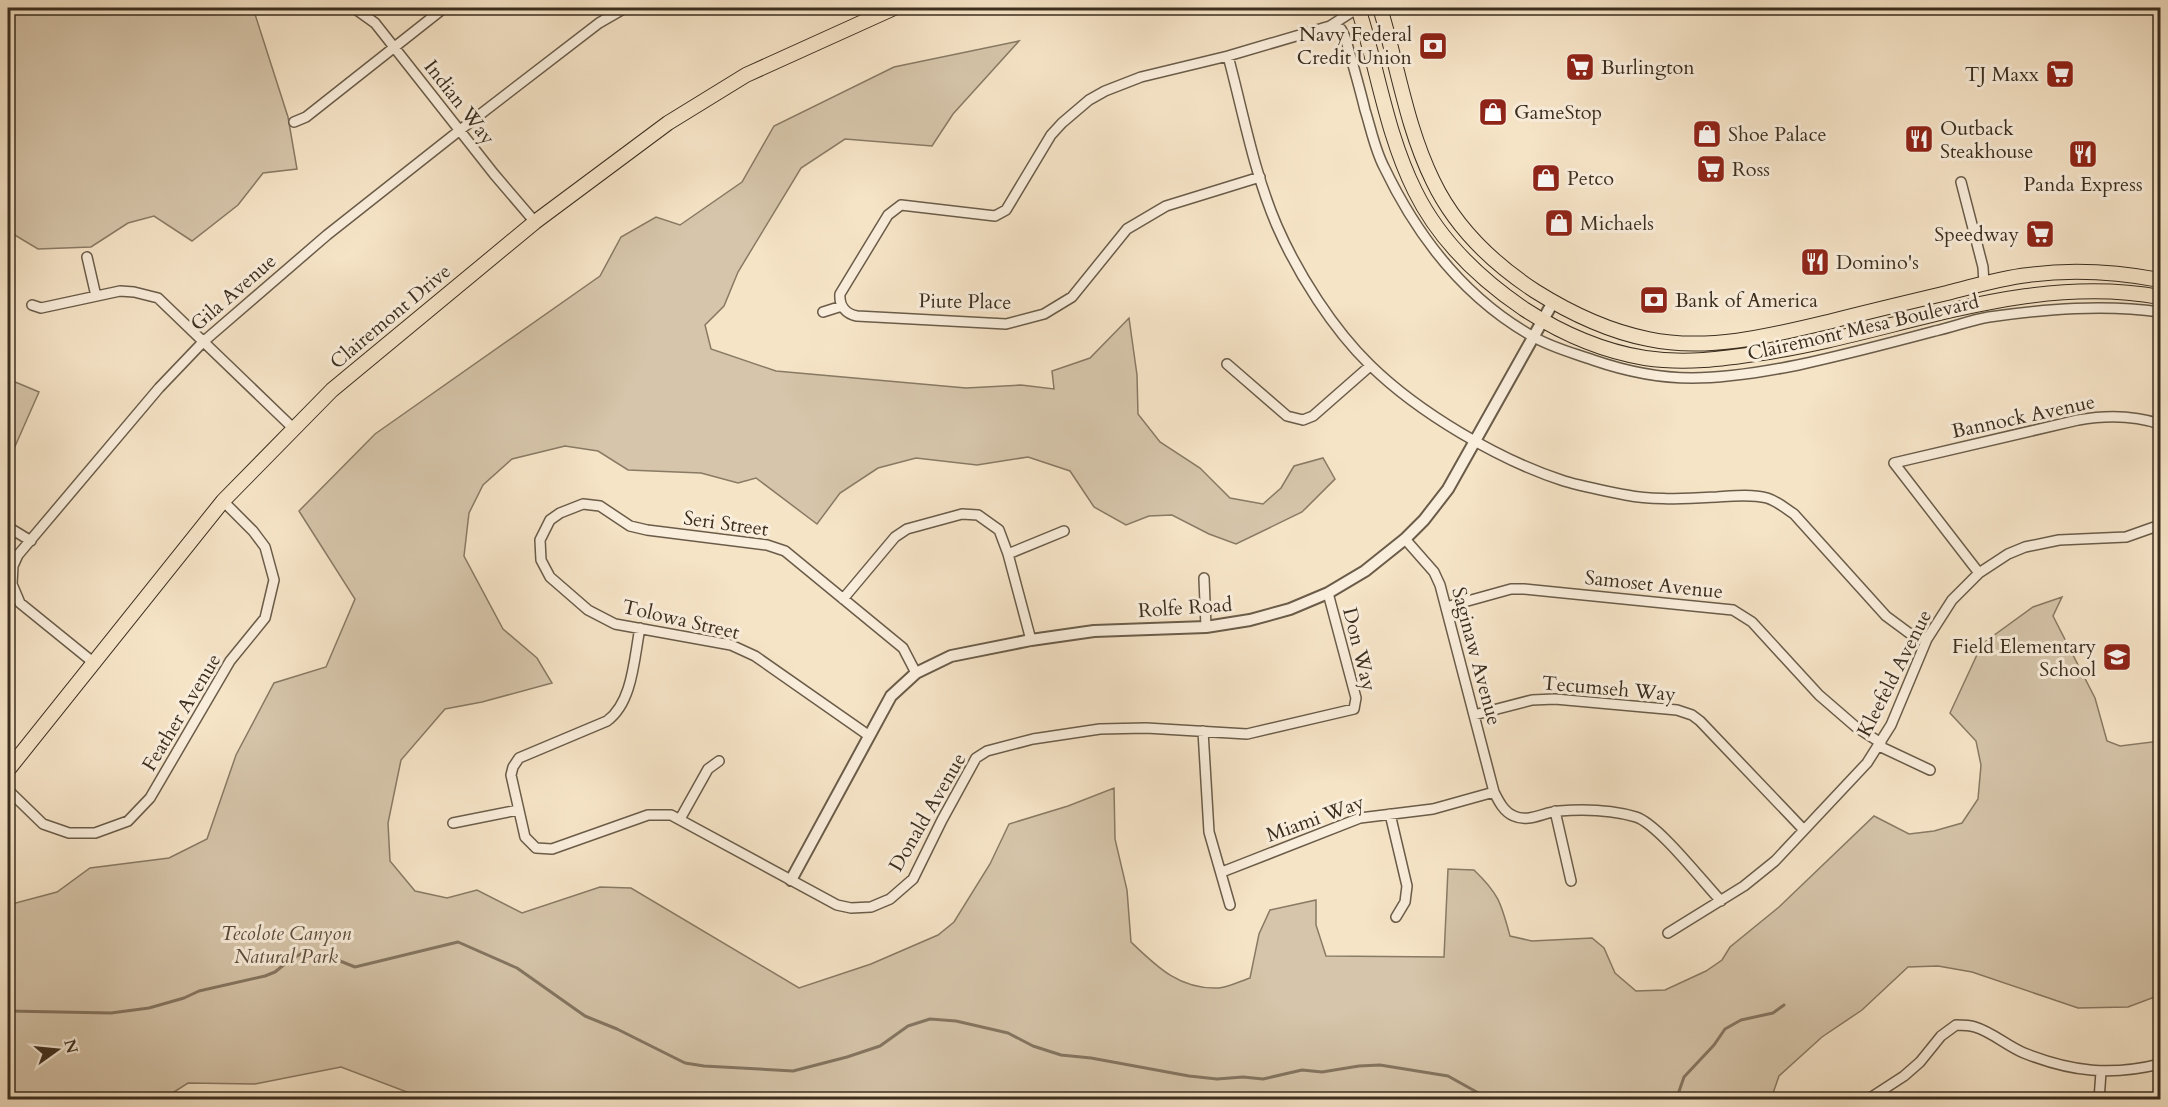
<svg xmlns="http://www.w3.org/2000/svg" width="2168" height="1107" font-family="Cardo,serif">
  <rect width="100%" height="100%" fill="#f6e4c7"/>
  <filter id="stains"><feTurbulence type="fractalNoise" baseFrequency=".00333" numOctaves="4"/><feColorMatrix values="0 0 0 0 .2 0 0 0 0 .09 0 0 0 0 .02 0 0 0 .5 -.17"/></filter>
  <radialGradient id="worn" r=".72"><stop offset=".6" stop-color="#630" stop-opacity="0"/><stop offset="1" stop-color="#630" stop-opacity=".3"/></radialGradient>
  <!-- green -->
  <path fill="#d6c5aa" stroke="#887a64" stroke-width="1.5" d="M 8,8 L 253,8 L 288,117 L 297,169 L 263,173 L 238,205 L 192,241 L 154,216 L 128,223 L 91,247 L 38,249 L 8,231 Z
    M 1019,41 L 953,114 L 932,146 L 845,139 L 801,168 L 738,272 L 724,306 L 705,325 L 711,349 L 776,371 L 966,388 L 1021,385 L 1054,389 L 1052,371 L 1090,358 L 1129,318 L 1137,375 L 1138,414 L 1160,442 L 1200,468 L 1230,498 L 1263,504 L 1281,488 L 1294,466 L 1323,458 L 1335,479 L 1302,512 L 1236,544 L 1209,534 L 1172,515 L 1149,516 L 1126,525 L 1094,507 L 1070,471 L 1028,457 L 977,465 L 916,458 L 878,468 L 840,493 L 817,524 L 756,478 L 738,483 L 701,473 L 628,470 L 598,451 L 565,446 L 512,459 L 483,485 L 469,513 L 464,556 L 503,629 L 537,658 L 552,683 L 482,702 L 445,709 L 401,760 L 388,823 L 390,861 L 415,891 L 447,898 L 477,890 L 522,913 L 600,887 L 631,888 L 799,988 L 871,964 L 938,935 L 954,922 L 990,864 L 1009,824 L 1068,806 L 1114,788 L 1115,839 L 1127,890 L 1131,942 C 1157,967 1180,990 1219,988 C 1229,987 1241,981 1250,978 L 1259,934 L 1270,910 L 1316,900 L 1316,925 L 1326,956 L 1444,957 L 1448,869 L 1474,870 C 1499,894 1501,903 1510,936 L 1532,941 L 1592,938 L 1604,948 L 1615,973 L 1636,991 L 1665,990 L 1706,971 L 1722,960 L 1730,947 L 1779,907 L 1874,816 L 1909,834 L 1934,831 L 1962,823 L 1978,799 L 1981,765 L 1976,741 L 1950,713 L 1982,644 L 2033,607 L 2062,597 L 2053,616 L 2095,698 L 2107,741 L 2120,746 L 2160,741 L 2160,995 L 2128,1007 L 2078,1008 L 1972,972 L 1938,966 L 1908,967 L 1862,1010 L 1822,1037 L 1779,1076 L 1771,1099 L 428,1100 L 341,1067 L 255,1084 L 188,1083 L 163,1099 L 8,1099 L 8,905 L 57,892 L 90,868 L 169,858 L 207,839 L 236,755 L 274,683 L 326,667 L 355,599 L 299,511 L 375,434 L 600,276 L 621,237 L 656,217 L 680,225 L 742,182 L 774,126 L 894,67 Z
    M 8,379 L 39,392 L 9,460 L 8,459 Z"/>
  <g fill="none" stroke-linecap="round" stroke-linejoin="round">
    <!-- stream -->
    <path stroke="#857662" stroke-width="3" d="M 8,1011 L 111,1013 L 149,1008 L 184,998 L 199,991 L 265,976 L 275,972 L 291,959 L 301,954 L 335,959 L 355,967 L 458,942 L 517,968 L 585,1016 L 617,1029 L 685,1063 L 704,1066 L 793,1071 L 847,1057 L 880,1046 L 908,1026 L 930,1019 L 956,1021 L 1008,1033 L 1033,1046 L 1061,1055 L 1091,1058 L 1189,1076 L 1217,1079 L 1243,1077 L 1263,1079 L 1302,1070 L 1322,1072 L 1359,1066 L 1380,1065 L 1448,1076 L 1491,1100
      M 1676,1100 L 1684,1077 L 1714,1045 L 1725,1029 L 1741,1020 L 1773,1013 L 1784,1005"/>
    <!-- minor casing -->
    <g stroke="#6a5c49" stroke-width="12">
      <path id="minor" d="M 354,8 L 375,23 L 494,174 L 535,222
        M 1330,26 L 1341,29 L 1345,37 C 1352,61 1359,85 1365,110 C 1371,129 1375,150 1384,167 C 1417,236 1465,298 1532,336 C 1550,347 1573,353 1593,360 C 1625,371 1659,378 1692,378 C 1728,378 1763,372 1798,365 C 1844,355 1890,343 1935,331 C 1953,327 1971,320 1989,317 C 2046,309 2104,304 2160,312
        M 1228,56 C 1243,112 1254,173 1277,226 C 1298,274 1333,329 1370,365 C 1419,413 1499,460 1564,481 C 1584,487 1606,491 1626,495 C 1656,501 1687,498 1717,497 C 1733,496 1751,494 1767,498 C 1777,501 1785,508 1794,514 L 1886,616 L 1909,633 L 1927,639
        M 294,122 L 306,117 L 444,8
        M 1260,177 L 1166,206 L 1127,229 L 1072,297 L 1044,314 L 1006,324 L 857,316 C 846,314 839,306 840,294 L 888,215 L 901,205 L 995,216 L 1006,210 L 1051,135 L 1062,123 L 1089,100 L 1105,91 L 1141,77 L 1228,56 L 1330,26 L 1358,8
        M 1961,182 L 1983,267 L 1984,284
        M 87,257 L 96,296
        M 32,305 L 41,308 L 120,291 L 134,292 L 158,298 L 293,428
        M 823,312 L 842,306
        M 1227,364 L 1287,416 L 1303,420 L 1313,416 L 1370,366
        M 8,527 L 31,541
        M 1405,539 L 1434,572 L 1440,585 L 1494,792 C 1499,802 1504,812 1514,816 C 1528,823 1544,812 1559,811 C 1584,809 1612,810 1636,817 C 1658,824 1703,882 1721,901
        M 1008,554 L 1064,531
        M 1979,573 L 1894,463 L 2078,420 C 2106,415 2133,415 2160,424
        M 1204,578 L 1206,627
        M 843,599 L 895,537 L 907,529 L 962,514 L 978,515 L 999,530 L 1008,554 L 1031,640
        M 1446,607 L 1511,589 L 1524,589 L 1733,610 L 1752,622 L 1819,695 L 1856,727 L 1881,743
        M 640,628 C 634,658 633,702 607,721 L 519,758 L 513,767 L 511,775 L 525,837 L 536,848 L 552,849 L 648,815 L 671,815 L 837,905 L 851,908 L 871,907 L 890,899 L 913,879 L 942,820 L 976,758 L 987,751 L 1033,739 L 1100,729 L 1146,728 L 1247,734 L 1354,709 L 1356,698 L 1328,593
        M 94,663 L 20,603 L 12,584 L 13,566 L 18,555 L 159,388 L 203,342 L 327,235 L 460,130 L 599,23 L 625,8
        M 1474,715 L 1532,700 L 1555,699 L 1677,710 L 1692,715 L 1700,721 L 1803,829
        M 1203,731 L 1209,832 L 1230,905
        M 868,735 L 755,656 L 731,645 L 615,624 L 588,610 L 550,577 L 541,560 L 540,540 L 550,520 L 560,513 L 583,504 L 600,506 L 630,526 L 647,530 L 767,545 L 785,551 L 903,648 L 916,673
        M 1879,746 L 1930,770
        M 8,790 L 43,824 L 69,833 L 95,833 L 128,821 L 150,798 L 230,661 L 265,618 L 274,580 L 265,547 L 253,531 L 223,501
        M 1555,811 L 1571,881
        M 1390,814 L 1407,886 L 1405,902 L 1396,917
        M 680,819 L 708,769 L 719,761
        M 453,823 L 518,810
        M 1222,872 L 1360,818 L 1433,809 L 1494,792
        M 1668,933 L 1744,886 L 1775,861 L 1867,763 L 1891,725 L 1927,639 L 1952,600 L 1979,573 L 2008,554 L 2025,547 L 2059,540 L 2126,537 L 2160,525
        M 1867,1100 L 1904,1076 L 1920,1062 L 1941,1036 L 1956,1025 C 1962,1025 1969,1025 1975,1027 C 1992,1032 2007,1046 2024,1053 C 2072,1072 2111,1076 2160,1064
        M 2099,1100 L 2101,1072"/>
    </g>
    <!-- tertiary casing -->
    <g stroke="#6a5c49" stroke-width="14">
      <path id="tertiary" d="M 791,880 L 891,696 L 916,673 L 951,656 L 1031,640 L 1094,631 L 1206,627 L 1250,620 L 1290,609 L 1328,593 L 1365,571 L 1405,539 L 1424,520 L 1448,489 L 1553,302"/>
    </g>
    <!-- primary casing -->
    <g stroke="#3b2e1f" stroke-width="16">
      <path id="primary" d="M 1358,8 C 1378,69 1386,133 1415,191 C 1439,240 1480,279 1524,309 C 1561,333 1602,351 1645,358 C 1685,364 1722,359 1762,353 C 1894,334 2024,272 2160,297
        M 1380,8 C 1398,66 1406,126 1433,181 C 1455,227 1494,264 1535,291 C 1570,313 1608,331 1648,339 C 1708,352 1774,335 1832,321 C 1871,311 1909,302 1947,293 C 1974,286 2001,278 2028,275 C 2072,269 2117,272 2160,280
        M 8,770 L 223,501 L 332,390 L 535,222 L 668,123 L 746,75 L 894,8"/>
    </g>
    <!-- minor -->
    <use href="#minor" stroke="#f9eddb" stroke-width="9"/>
    <!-- tertiary -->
    <use href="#tertiary" stroke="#f9eddb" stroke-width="10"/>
    <!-- primary -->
    <use href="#primary" stroke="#f6e4c7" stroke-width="14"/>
  </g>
  <!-- icons -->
  <defs>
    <g id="bank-square" transform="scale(1.5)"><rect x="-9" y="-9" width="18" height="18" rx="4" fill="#8f2418" stroke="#f9eddb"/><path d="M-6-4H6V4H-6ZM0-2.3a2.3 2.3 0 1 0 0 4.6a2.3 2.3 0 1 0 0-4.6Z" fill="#fff"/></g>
    <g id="supermarket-square" transform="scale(1.5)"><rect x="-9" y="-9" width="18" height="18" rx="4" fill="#8f2418" stroke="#f9eddb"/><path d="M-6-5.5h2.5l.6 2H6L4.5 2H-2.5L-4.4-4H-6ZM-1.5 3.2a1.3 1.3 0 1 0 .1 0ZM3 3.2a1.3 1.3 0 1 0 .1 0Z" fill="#fff"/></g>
    <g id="shop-square" transform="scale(1.5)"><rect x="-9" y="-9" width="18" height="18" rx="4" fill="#8f2418" stroke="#f9eddb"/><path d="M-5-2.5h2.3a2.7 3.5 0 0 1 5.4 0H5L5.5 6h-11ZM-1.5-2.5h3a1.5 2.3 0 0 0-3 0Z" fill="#fff"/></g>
    <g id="restaurant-square" transform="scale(1.5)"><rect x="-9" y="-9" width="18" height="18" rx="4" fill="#8f2418" stroke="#f9eddb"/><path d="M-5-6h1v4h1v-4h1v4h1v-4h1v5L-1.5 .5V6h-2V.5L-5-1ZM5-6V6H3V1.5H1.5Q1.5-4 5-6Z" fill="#fff"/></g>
    <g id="school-square" transform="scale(1.5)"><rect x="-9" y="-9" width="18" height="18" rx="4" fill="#8f2418" stroke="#f9eddb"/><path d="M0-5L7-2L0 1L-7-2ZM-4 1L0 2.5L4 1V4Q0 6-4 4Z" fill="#fff"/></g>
  </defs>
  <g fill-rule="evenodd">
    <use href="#bank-square" x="1433" y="46"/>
    <use href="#supermarket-square" x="1580" y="67"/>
    <use href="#supermarket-square" x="2060" y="74"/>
    <use href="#shop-square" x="1493" y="112"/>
    <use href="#shop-square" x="1707" y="134"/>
    <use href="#restaurant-square" x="1919" y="139"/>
    <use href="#restaurant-square" x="2083" y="154"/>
    <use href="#supermarket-square" x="1711" y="169"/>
    <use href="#shop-square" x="1546" y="178"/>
    <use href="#shop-square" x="1559" y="223"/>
    <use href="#supermarket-square" x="2040" y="234"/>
    <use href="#restaurant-square" x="1815" y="262"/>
    <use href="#bank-square" x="1654" y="300"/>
    <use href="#school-square" x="2117" y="657"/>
  </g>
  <g text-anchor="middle" stroke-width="6" stroke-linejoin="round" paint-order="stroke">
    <!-- poi labels -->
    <g font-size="20" fill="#3b2e1f" stroke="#f9eddb" text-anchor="start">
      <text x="1412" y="41" text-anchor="end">Navy Federal<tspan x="1412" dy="23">Credit Union</tspan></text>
      <text x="1601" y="74">Burlington</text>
      <text x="2039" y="81" text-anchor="end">TJ Maxx</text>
      <text x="1514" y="119">GameStop</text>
      <text x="1940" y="135">Outback<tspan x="1940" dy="23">Steakhouse</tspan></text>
      <text x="1728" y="141">Shoe Palace</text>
      <text x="1732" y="176">Ross</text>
      <text x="1567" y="185">Petco</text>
      <text x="2083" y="191" text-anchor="middle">Panda Express</text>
      <text x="1580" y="230">Michaels</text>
      <text x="2019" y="241" text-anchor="end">Speedway</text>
      <text x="1836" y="269">Domino's</text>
      <text x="1675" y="307">Bank of America</text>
      <text x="2096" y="653" text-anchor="end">Field Elementary<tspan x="2096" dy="23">School</tspan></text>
    </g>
    <!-- street labels -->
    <g font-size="20" fill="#3b2e1f" stroke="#f9eddb">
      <text transform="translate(460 102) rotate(52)" y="7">Indian Way</text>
      <text transform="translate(233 292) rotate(-41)" y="7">Gila Avenue</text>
      <text transform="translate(965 301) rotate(1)" y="7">Piute Place</text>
      <text transform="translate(390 316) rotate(-40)" y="7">Clairemont Drive</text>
      <text transform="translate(1863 327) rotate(-13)" y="7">Clairemont Mesa Boulevard</text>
      <text transform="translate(2023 416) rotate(-12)" y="7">Bannock Avenue</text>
      <text transform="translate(726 523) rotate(8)" y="7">Seri Street</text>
      <text transform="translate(1654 584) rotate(6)" y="7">Samoset Avenue</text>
      <text transform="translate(1185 607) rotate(-4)" y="7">Rolfe Road</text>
      <text transform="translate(681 619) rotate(13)" y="7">Tolowa Street</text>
      <text transform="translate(1360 649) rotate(76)" y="7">Don Way</text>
      <text transform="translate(1477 656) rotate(75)" y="7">Saginaw Avenue</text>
      <text transform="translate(1894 673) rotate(-63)" y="7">Kleefeld Avenue</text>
      <text transform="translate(1609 688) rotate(5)" y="7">Tecumseh Way</text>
      <text transform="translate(181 712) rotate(-59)" y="7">Feather Avenue</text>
      <text transform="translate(927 812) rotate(-60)" y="7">Donald Avenue</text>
      <text transform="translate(1315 818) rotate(-20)" y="7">Miami Way</text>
    </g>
    <!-- park labels -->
    <g font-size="20" font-style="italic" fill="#5a4c3b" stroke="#f9eddb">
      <text x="286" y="940">Tecolote Canyon<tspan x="286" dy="23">Natural Park</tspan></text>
    </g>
  </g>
  <!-- margin -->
  <rect width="2168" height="1107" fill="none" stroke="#f6e4c7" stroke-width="30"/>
  <rect x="9" y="9" width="2150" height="1089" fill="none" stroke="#3b2e1f" stroke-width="3"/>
  <rect x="15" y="15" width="2138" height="1077" fill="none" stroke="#3b2e1f" stroke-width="1.5"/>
  <!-- north arrow -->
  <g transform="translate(57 1050) rotate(75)" stroke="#f9eddb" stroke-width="4.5" paint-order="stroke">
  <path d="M0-4.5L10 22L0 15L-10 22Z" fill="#3b2e1f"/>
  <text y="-9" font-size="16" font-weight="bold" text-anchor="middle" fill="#3b2e1f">N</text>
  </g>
  <rect width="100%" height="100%" filter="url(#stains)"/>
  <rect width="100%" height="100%" fill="url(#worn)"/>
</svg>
